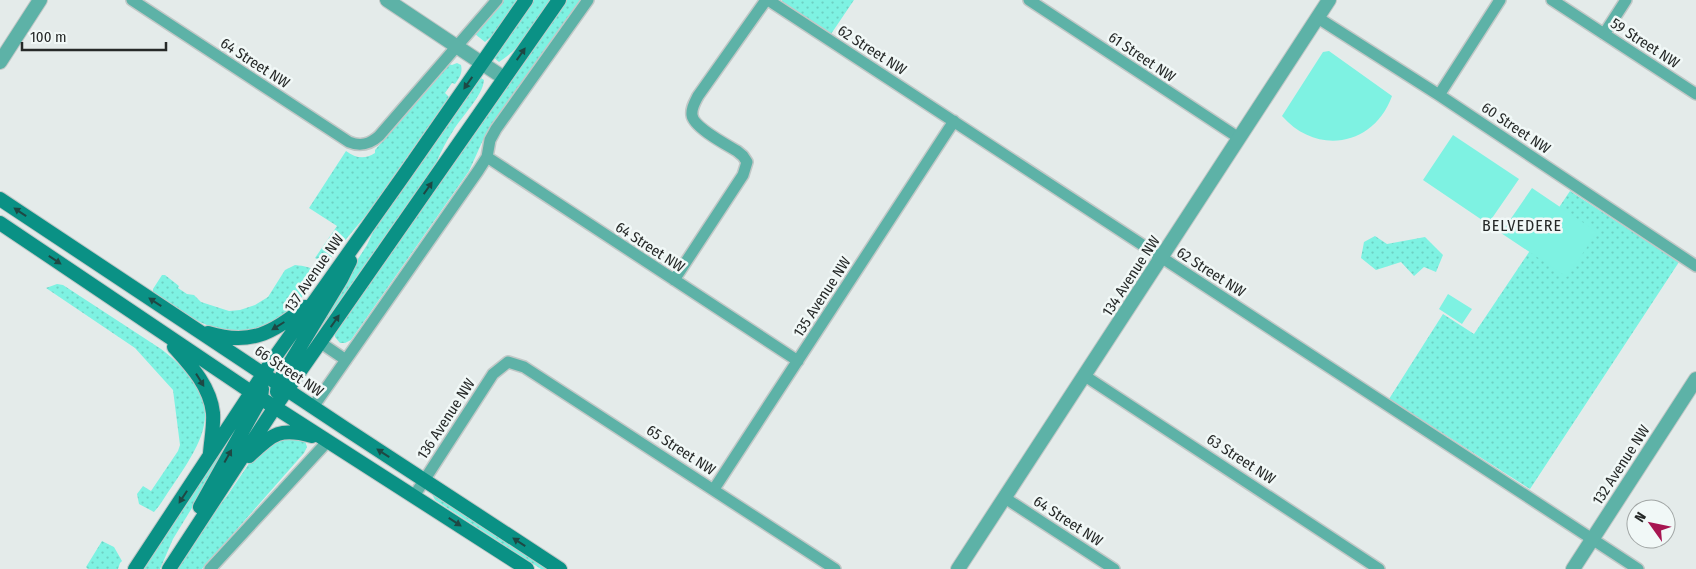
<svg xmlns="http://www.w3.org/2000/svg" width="1696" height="569" font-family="'Fira Sans Condensed',sans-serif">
  <defs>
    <pattern id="grass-dots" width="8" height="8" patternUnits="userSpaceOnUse" patternTransform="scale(1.25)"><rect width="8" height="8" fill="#7ef2e2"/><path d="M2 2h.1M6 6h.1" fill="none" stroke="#6dd0c2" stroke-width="1.8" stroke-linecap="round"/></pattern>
  </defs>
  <rect width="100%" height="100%" fill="#e4ebea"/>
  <!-- grass -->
  <path fill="url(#grass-dots)" d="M 504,0 L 517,0 L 493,35 L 485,42 L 475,34 Z
    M 533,0 L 551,0 C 536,21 522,48 499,62 L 493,57 Z
    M 565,0 L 582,0 L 483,140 L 469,171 L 351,340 L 345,343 L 340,343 L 335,337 L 335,332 Z
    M 782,0 L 854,0 L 831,34 L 782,3 Z
    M 457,63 L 461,65 C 463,73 459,78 455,84 L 452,83 L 445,93 L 449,97 L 367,214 L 328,261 L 323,262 L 315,258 L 337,226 L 309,208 L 346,151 C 356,158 364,160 375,153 L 375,150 L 449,64 L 452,65 Z
    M 481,78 L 484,80 C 483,96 461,117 453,131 C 446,141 441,152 436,163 L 308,346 L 306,340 L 367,245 L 378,221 L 477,80 Z
    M 1570,191 L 1679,262 L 1530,489 L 1389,399 L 1443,314 L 1474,334 Z
    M 1375,236 L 1387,244 L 1425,237 L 1443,255 L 1436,272 L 1424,267 L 1414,276 L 1401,262 L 1376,270 L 1361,258 L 1364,242 Z
    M 295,265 C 304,266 313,267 318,274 C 311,284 305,294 297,303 C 247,356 203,327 153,294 L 153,289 L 162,275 L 165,275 L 179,286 L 178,288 L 187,294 L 194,295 L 201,302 L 229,311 L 240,310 L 255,305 L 268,297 L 285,270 Z
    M 57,284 L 63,285 L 161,349 C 237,407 200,443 159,506 L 154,512 L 139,504 L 137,494 L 143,486 L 151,491 L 178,451 L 180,445 L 173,390 L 135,348 L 46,288 Z
    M 251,411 L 173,539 L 160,569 L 143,569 L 235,428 Z
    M 282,436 L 305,441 L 307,447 L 304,453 L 202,569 L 175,569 L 203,526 L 227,496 L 250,462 Z
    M 431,492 L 550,569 L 541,569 L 435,500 Z
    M 102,541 L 114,547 L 122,561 L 120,563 L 118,569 L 88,569 L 86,567 Z"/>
  <!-- pitch -->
  <path fill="#7ef2e2" d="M 1329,51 L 1392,96 C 1374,146 1317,156 1282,116 L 1323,52 Z
    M 1453,135 L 1519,179 L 1488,224 L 1423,180 Z
    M 1532,188 L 1597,232 L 1567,277 L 1501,233 Z
    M 1448,294 L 1472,309 L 1462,324 L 1439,309 Z"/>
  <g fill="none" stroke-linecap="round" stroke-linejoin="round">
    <!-- minor casing -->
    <g stroke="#c2c8c7" stroke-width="14">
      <path id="minor" d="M 132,0 L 349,142 C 361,147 370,144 379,136 L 497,0
        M 768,0 L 1638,569
        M 1029,0 L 1239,138
        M 1552,0 L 1696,94
        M 1318,18 L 1439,95 L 1696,266
        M 1604,34 L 1626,0
        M 1439,95 L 1500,0
        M 487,157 L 798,361
        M 674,280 L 743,175 L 747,162 L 743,156 L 737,151 C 727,145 693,127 692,115 C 691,108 695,102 698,96 L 766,0
        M 321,343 L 346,360
        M 1085,376 L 1379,569
        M 313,407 L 478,171 L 487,157 L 490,140 L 496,129 L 588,0
        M 714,489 L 954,121
        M 414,496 L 493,374 L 508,362 L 524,367 L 835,569
        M 1005,498 L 1114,569
        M 210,569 L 327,442"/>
    </g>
    <!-- tertiary casing -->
    <g stroke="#c2c8c7" stroke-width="16">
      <path id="tertiary" d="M 387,0 L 504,78
        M 0,62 L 40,0
        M 958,569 L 1329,0
        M 1573,569 L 1696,379"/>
    </g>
    <!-- secondary casing -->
    <g stroke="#c2c8c7" stroke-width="16">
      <path id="secondary" d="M 0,199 L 346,429 L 560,569
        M 0,223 L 251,392 L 527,569
        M 208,333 C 250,346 273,333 305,307
        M 174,347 C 191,366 210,386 213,413 C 214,426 211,440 210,453
        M 277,392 L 278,383 L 341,279 L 350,261
        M 249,456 C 273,434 279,427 312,436
        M 200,507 L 261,398 L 262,389
        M 135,569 L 270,364 L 404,175 L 526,0
        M 169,569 L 275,407 L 559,0"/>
    </g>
    <!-- minor -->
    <use href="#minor" stroke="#5db2a7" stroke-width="11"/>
    <!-- tertiary -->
    <use href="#tertiary" stroke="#5db2a7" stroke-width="14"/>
    <!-- secondary -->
    <use href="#secondary" stroke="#0a9185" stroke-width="14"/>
  </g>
  <!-- one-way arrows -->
  <defs><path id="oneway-solid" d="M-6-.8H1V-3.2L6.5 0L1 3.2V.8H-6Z" transform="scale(1.25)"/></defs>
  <g fill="#1e4844">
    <use href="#oneway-solid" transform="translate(521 54) rotate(-55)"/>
    <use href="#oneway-solid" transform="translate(468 83) rotate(125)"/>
    <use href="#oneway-solid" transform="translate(428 188) rotate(-55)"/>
    <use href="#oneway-solid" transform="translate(20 212) rotate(-146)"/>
    <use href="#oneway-solid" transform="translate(55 260) rotate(34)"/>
    <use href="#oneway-solid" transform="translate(155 302) rotate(-147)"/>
    <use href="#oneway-solid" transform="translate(335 321) rotate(-55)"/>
    <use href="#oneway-solid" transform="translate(278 326) rotate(148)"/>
    <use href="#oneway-solid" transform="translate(200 380) rotate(58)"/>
    <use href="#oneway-solid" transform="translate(383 453) rotate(-147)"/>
    <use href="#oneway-solid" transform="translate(228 456) rotate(-61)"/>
    <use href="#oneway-solid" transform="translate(183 497) rotate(123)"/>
    <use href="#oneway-solid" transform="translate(455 522) rotate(33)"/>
    <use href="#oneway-solid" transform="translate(519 542) rotate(-147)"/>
  </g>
  <g text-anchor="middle" stroke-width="5" stroke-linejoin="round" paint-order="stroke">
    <!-- street labels -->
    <g font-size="15" fill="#262928" stroke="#f1f8f7">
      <text transform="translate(1645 43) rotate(33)" y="5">59 Street NW</text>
      <text transform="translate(872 50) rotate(33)" y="5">62 Street NW</text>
      <text transform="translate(1142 57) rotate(34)" y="5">61 Street NW</text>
      <text transform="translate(255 63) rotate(33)" y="5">64 Street NW</text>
      <text transform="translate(1516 128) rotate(34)" y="5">60 Street NW</text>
      <text transform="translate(650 247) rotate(33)" y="5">64 Street NW</text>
      <text transform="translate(1211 272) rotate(33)" y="5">62 Street NW</text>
      <text transform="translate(314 273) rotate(-55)" y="5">137 Avenue NW</text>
      <text transform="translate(1131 276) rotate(-57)" y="5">134 Avenue NW</text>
      <text transform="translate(822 297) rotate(-57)" y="5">135 Avenue NW</text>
      <text transform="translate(289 371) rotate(34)" y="5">66 Street NW</text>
      <text transform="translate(446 419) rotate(-57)" y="5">136 Avenue NW</text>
      <text transform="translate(681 450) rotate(33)" y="5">65 Street NW</text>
      <text transform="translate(1241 459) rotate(33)" y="5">63 Street NW</text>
      <text transform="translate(1621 465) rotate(-57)" y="5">132 Avenue NW</text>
      <text transform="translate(1068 521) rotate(33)" y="5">64 Street NW</text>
    </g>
    <!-- neighbourhood labels -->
    <g font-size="16" letter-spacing="1" fill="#262928" stroke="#f1f8f7">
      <text x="1522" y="231">BELVEDERE</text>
    </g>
  </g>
  <!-- north arrow -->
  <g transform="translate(1651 524) rotate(303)"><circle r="24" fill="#f1f8f7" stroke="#a0a5a4"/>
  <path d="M0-4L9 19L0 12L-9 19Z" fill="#a71551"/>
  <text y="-8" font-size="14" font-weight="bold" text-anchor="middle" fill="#262928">N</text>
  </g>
  <!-- scale -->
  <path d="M22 42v8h144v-8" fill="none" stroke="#262928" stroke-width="2.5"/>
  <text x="30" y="42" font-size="15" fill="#262928" stroke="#f1f8f7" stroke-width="4" paint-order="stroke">100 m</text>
</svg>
